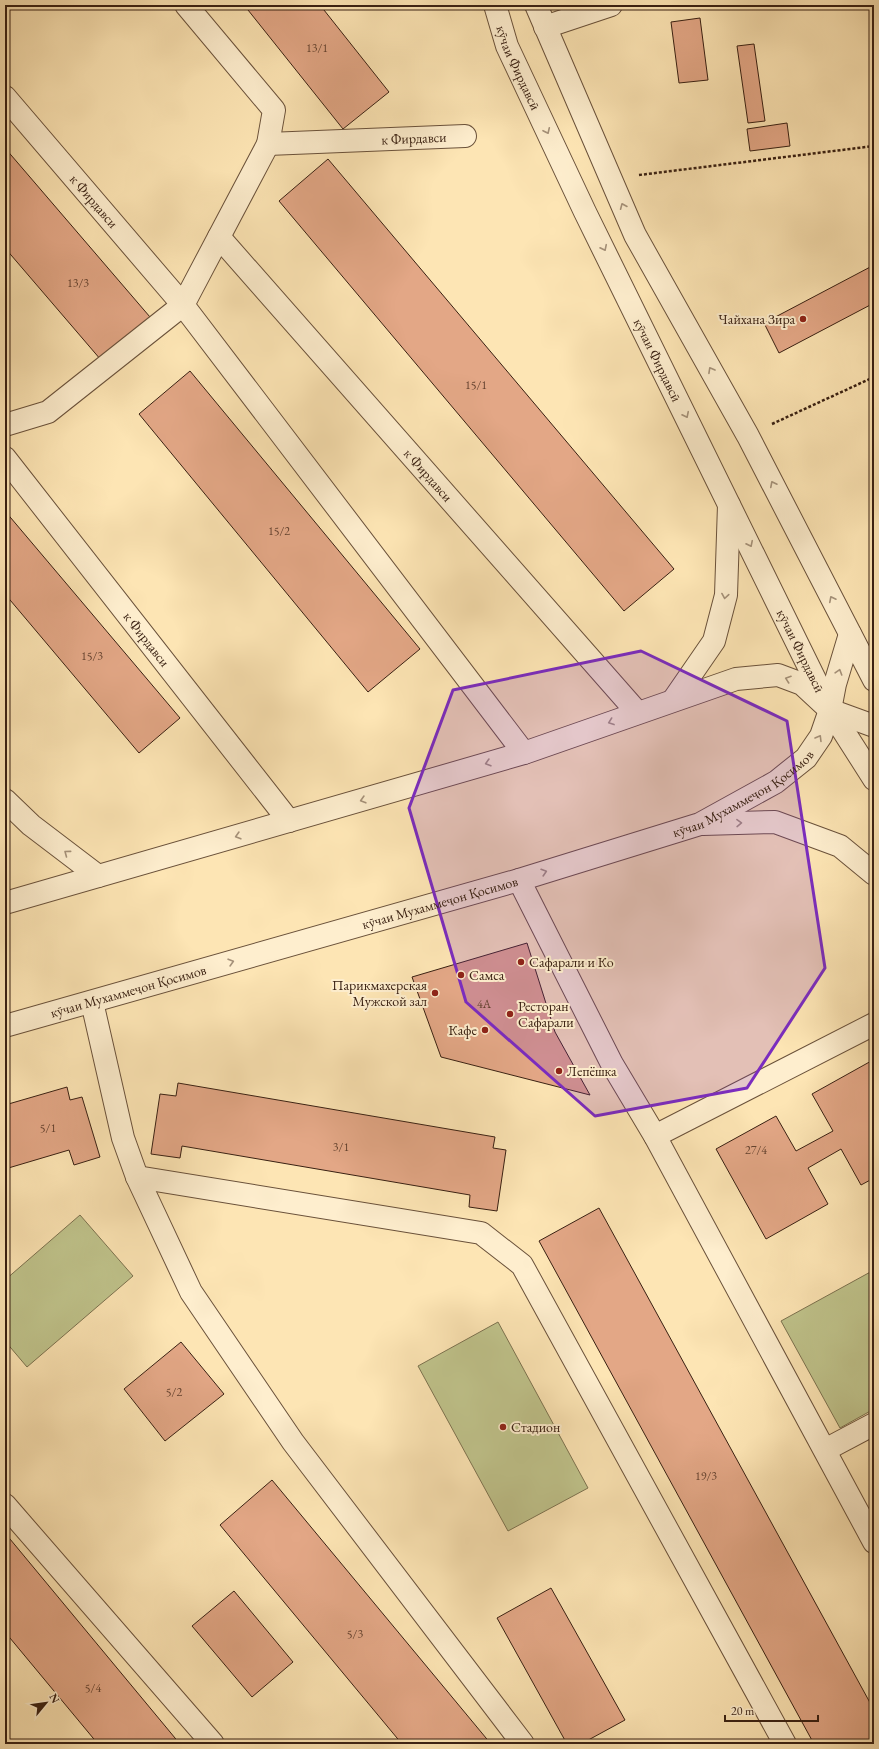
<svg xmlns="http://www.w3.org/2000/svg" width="879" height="1749" font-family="'EB Garamond',serif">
  <rect width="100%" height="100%" fill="#fde5b4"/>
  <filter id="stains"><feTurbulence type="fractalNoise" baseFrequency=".005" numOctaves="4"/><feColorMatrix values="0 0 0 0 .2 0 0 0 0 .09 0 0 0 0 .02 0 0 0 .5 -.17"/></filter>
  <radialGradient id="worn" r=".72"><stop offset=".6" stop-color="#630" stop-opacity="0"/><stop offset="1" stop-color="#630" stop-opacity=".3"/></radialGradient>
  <!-- green -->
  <path fill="#c0c48c" stroke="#7c724f" d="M 80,1215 L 133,1276 L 27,1367 L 5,1341 L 5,1280 Z
    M 874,1270 L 874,1409 L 840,1428 L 781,1321 Z
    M 498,1322 L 588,1488 L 508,1531 L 418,1366 Z"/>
  <!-- building -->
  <path fill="#e3a786" stroke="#392012" d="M 244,5 L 320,5 L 389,92 L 343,129 Z
    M 700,18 L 708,80 L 679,83 L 671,22 Z
    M 754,44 L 765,121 L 748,123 L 737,46 Z
    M 787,123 L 790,146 L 750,151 L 747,129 Z
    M 5,148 L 150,317 L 101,360 L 5,248 Z
    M 328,159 L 674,569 L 624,611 L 279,201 Z
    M 874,265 L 874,303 L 779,353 L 764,323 Z
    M 190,371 L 420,649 L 368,692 L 139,414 Z
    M 5,511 L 180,718 L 139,753 L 5,594 Z
    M 527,943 L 555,1032 L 590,1095 L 441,1057 L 412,977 Z
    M 873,1060 L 874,1178 L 861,1185 L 841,1149 L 808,1168 L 828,1204 L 766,1239 L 716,1149 L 776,1116 L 796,1151 L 833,1131 L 812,1094 Z
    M 178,1083 L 495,1137 L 493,1148 L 506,1150 L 497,1211 L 469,1207 L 470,1195 L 182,1146 L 180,1158 L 151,1154 L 160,1094 L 176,1096 Z
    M 67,1087 L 70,1100 L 82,1097 L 100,1157 L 74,1165 L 69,1150 L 5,1169 L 5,1105 Z
    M 599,1208 L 874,1710 L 874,1744 L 814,1744 L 539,1241 Z
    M 181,1342 L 224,1394 L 165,1441 L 124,1389 Z
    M 272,1480 L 491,1744 L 402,1744 L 220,1525 Z
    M 5,1533 L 180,1744 L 98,1744 L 5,1632 Z
    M 551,1588 L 625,1720 L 581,1744 L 567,1744 L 497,1618 Z
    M 234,1591 L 293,1662 L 252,1697 L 192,1626 Z"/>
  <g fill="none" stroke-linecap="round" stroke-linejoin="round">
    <!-- minor casing -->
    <g stroke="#6a513a" stroke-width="24">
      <g id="minor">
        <path id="s1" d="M 495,5 L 507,46 L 585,212 L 830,710 L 874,779"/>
        <path d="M 536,5 L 635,235 L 748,436 L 874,680"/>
        <path d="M 545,27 L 611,5"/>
        <path id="s2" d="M 5,97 L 183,305 L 524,753"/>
        <path id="s3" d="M 268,144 L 465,136"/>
        <path id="s4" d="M 219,237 L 637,712"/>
        <path d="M 5,425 L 48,412 L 183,305 L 268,144 L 274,110 L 186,5"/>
        <path id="s5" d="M 5,458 L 289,821"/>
        <path d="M 674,699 L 714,641 L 726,595 L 729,505"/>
        <path d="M 5,800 L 31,825 L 98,876"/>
        <path d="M 703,824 L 775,822 L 840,846 L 874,874"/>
        <path d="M 519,880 L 612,1064 L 655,1136 L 874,1542"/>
        <path d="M 5,903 L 524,753 L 736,679 L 778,675 L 802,684 L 830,710 L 874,726"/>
        <path d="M 92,1002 L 123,1138 L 137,1177 L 191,1292 L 293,1442 L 523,1744"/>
        <path id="s6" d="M 5,1026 L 519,880 L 700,824 L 776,782 L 806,758 L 821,736 L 830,710 L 835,684 L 850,634"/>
        <path d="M 655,1136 L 874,1024"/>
        <path d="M 137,1177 L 481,1233 L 522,1265 L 785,1744"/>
        <path d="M 825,1450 L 874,1424"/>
        <path d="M 5,1505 L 213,1744"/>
      </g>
    </g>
    <!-- path -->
    <path stroke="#392012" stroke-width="2.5" stroke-dasharray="3 2" stroke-linecap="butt" d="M 639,175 L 874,146
      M 772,424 L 874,377"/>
    <!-- minor -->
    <use href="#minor" stroke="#feeece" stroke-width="22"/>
  </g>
  <!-- one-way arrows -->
  <defs><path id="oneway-chevron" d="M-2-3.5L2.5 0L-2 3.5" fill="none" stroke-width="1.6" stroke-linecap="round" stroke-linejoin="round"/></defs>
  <g stroke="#a59179">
    <use href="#oneway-chevron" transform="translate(547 131) rotate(65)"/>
    <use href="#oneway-chevron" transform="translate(623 206) rotate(-113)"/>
    <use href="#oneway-chevron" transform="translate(604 248) rotate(64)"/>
    <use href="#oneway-chevron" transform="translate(711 370) rotate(-119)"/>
    <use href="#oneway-chevron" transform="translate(686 415) rotate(64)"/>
    <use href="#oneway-chevron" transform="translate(773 484) rotate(-117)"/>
    <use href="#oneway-chevron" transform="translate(750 544) rotate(64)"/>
    <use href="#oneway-chevron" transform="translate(725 596) rotate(99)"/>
    <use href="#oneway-chevron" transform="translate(832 599) rotate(-117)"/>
    <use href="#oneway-chevron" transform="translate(839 672) rotate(-73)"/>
    <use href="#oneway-chevron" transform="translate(788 679) rotate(-161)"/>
    <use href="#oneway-chevron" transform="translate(611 722) rotate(160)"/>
    <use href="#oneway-chevron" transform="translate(819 738) rotate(-59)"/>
    <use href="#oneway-chevron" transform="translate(488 763) rotate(164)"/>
    <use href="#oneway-chevron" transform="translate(363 800) rotate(164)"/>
    <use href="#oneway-chevron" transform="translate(739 823) rotate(-1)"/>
    <use href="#oneway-chevron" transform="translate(238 836) rotate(164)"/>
    <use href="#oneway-chevron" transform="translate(67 853) rotate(-143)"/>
    <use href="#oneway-chevron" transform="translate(544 872) rotate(-17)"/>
    <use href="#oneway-chevron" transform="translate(231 962) rotate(-16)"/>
  </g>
  <!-- marked area -->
  <path fill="#7b2cbf" fill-opacity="0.2" stroke="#7b2cbf" stroke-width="3" stroke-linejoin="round" d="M 641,651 L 787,721 L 825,968 L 747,1088 L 595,1116 L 466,1002 L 409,808 L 453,690 Z"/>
  <!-- markers -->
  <g fill="#8f2418" stroke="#feeece" stroke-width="1.5">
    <circle cx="803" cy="319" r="4"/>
    <circle cx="521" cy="962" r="4"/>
    <circle cx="461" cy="975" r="4"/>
    <circle cx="435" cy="993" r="4"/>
    <circle cx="510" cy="1014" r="4"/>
    <circle cx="485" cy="1030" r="4"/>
    <circle cx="559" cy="1071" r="4"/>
    <circle cx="503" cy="1427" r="4"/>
  </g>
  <g text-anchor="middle" stroke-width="4" stroke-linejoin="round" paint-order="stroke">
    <!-- number labels -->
    <g font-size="12" fill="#64422f">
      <text x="317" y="52">13/1</text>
      <text x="78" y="287">13/3</text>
      <text x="476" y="389">15/1</text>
      <text x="279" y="535">15/2</text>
      <text x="92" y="660">15/3</text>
      <text x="484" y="1008">4А</text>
      <text x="48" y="1132">5/1</text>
      <text x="341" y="1151">3/1</text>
      <text x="756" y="1154">27/4</text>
      <text x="174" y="1396">5/2</text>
      <text x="706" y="1480">19/3</text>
      <text x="355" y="1638">5/3</text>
      <text x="93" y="1692">5/4</text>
    </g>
    <!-- street labels -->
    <g font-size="14" fill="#392012" stroke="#feeece">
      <text dy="5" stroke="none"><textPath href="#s1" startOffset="67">кӯчаи Фирдавсӣ</textPath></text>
      <text dy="5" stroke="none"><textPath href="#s3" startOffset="146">к Фирдавси</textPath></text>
      <text dy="5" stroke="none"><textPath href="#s2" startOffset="137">к Фирдавси</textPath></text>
      <text dy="5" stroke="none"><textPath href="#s1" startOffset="391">кӯчаи Фирдавсӣ</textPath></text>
      <text dy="5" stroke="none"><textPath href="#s4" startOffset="317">к Фирдавси</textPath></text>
      <text dy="5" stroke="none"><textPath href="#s5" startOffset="230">к Фирдавси</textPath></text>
      <text dy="5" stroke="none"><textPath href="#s1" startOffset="715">кӯчаи Фирдавсӣ</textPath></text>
      <text dy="5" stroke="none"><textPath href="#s6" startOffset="776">кӯчаи Мухаммеҷон Қосимов</textPath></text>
      <text dy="5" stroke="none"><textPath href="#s6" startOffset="452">кӯчаи Мухаммеҷон Қосимов</textPath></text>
      <text dy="5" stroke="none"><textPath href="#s6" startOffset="128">кӯчаи Мухаммеҷон Қосимов</textPath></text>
    </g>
    <!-- poi labels -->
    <g font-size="14" fill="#392012" stroke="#feeece" text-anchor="start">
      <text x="795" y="324" text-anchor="end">Чайхана Зира</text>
      <text x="529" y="967">Сафарали и Ко</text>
      <text x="469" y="980">Самса</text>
      <text x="427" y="990" text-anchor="end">Парикмахерская<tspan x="427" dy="16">Мужской зал</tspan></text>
      <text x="518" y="1011">Ресторан<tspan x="518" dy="16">Сафарали</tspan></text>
      <text x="477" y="1035" text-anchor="end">Кафе</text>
      <text x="567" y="1076">Лепёшка</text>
      <text x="511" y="1432">Стадион</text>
    </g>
  </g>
  <!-- margin -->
  <rect width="879" height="1749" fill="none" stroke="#fde5b4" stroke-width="20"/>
  <rect x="6" y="6" width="867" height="1737" fill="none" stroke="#392012" stroke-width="2"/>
  <rect x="10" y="10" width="859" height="1729" fill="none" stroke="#392012"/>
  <!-- north arrow -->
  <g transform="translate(46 1703) rotate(61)" stroke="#feeece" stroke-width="3" paint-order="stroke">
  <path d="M0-3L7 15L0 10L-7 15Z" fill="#392012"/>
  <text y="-6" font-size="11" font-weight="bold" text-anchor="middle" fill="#392012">N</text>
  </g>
  <!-- scale -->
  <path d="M725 1715v6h93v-6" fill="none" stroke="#392012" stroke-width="2"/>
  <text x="731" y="1715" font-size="12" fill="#392012" stroke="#feeece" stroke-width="3" paint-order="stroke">20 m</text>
  <rect width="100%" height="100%" filter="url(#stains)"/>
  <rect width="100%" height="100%" fill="url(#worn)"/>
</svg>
